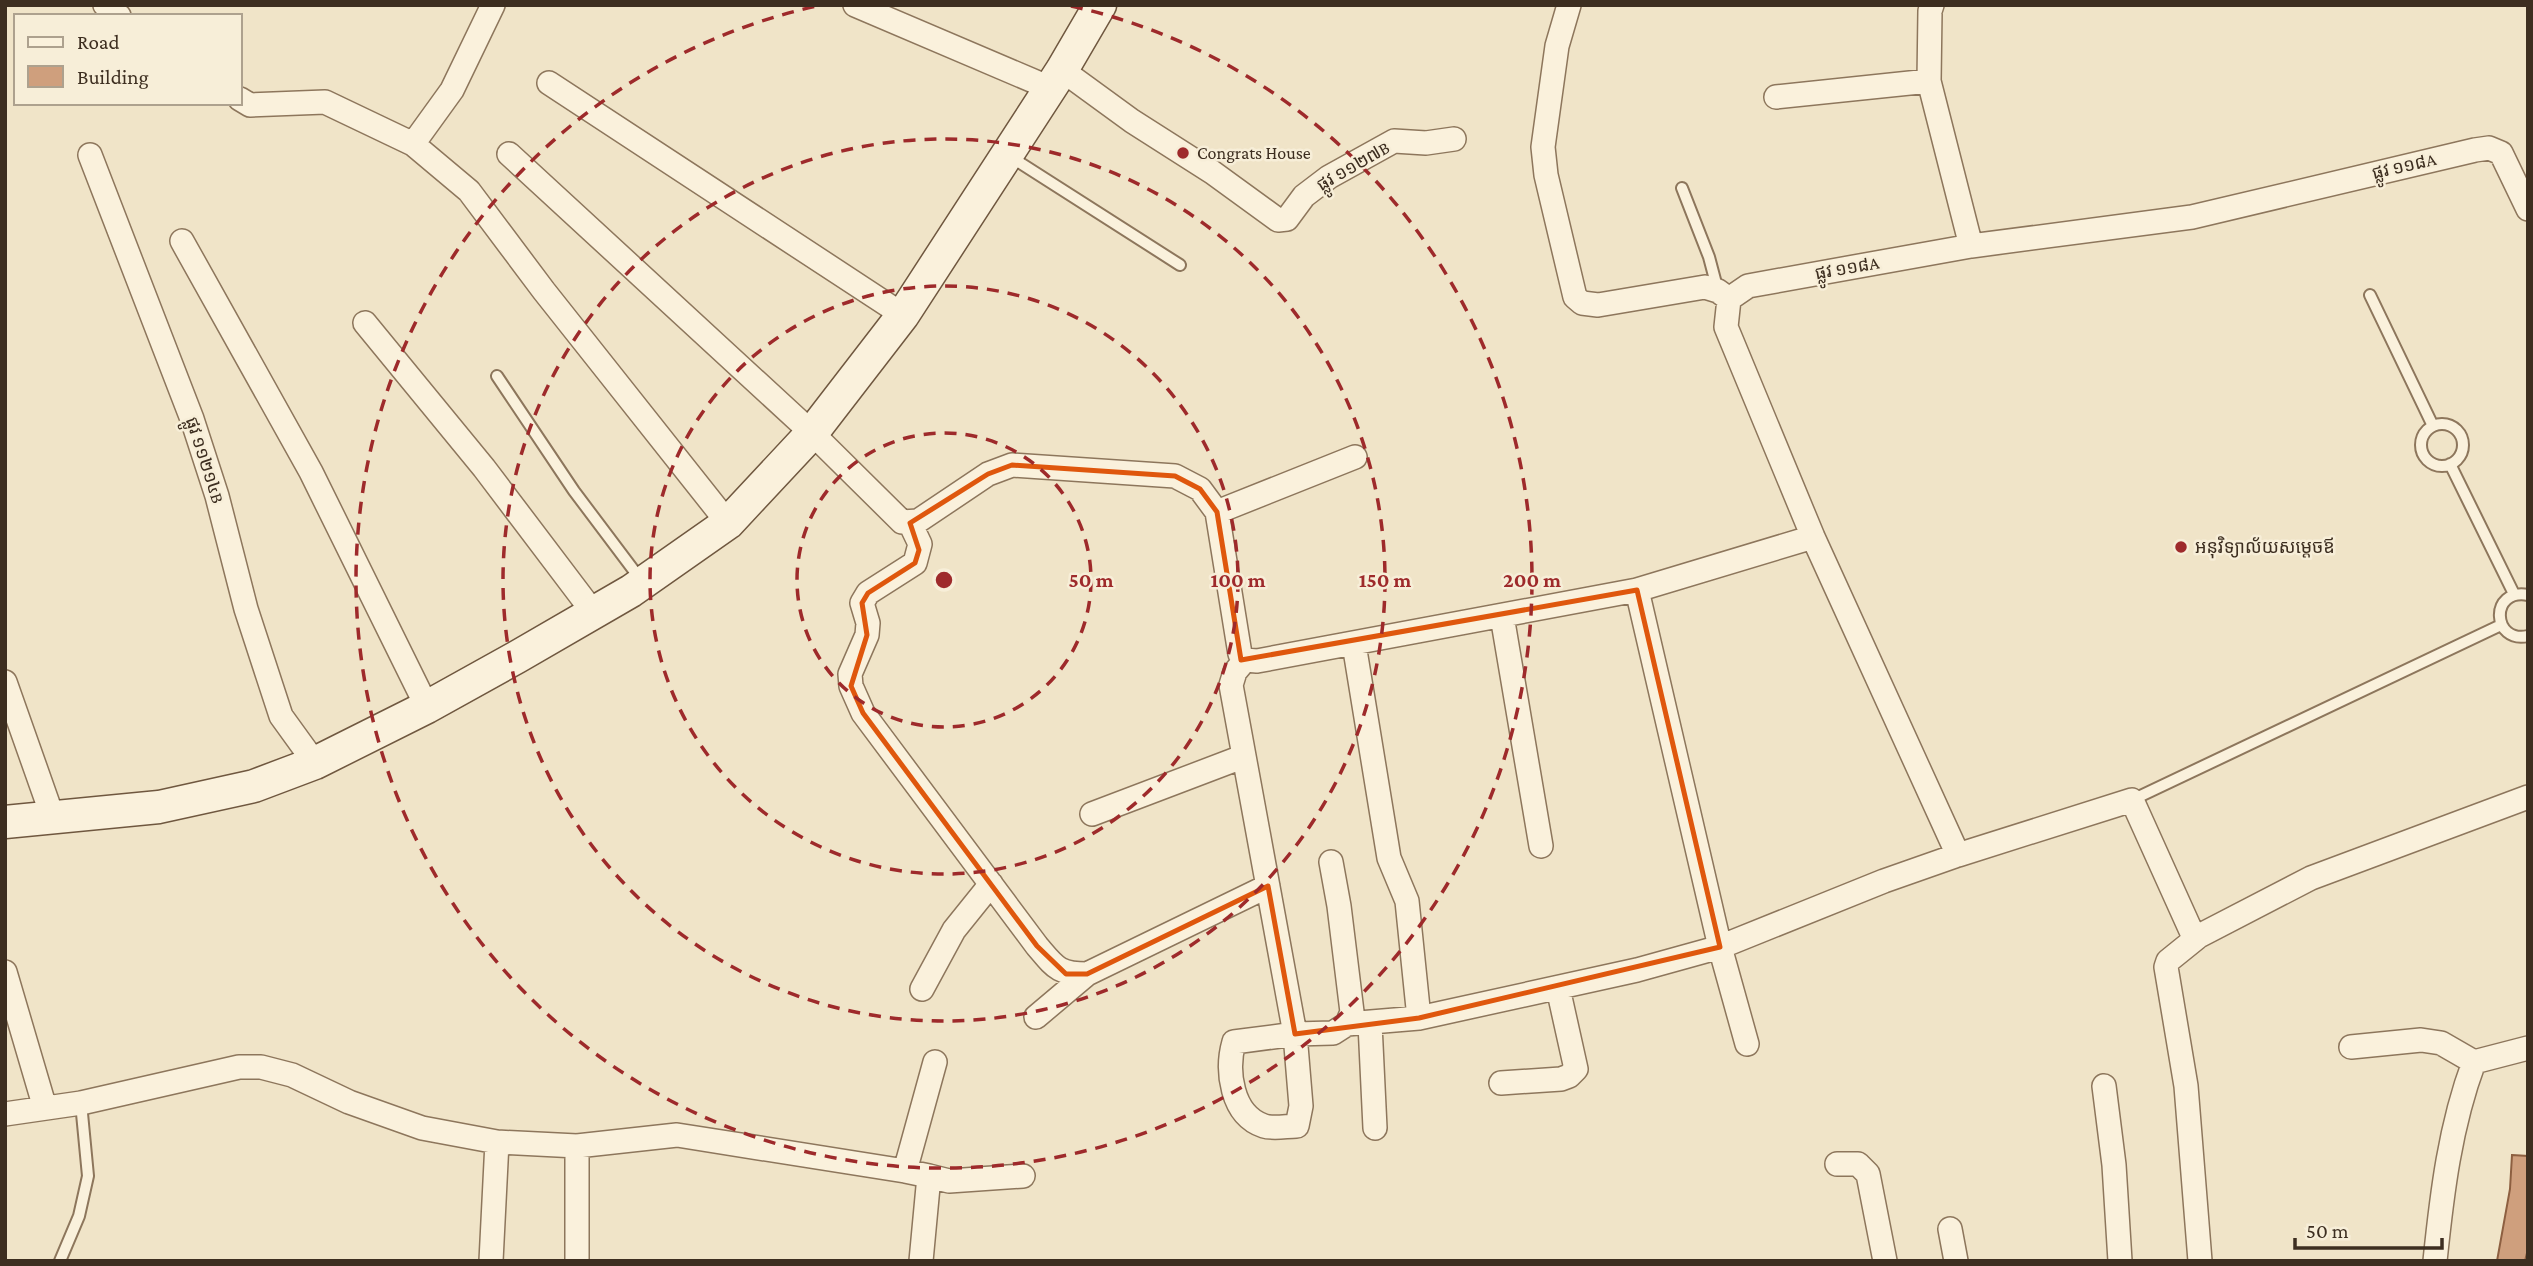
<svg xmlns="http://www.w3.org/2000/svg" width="2533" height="1266" font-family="'Crimson Pro','Noto Sans Khmer',serif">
  <defs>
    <filter id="shadow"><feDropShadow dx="4.5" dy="8" stdDeviation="0" flood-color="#0004"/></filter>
  </defs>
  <rect width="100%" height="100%" fill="#f0e4c8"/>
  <!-- building -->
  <path fill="#cf9f7d" stroke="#8d5f41" stroke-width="2" filter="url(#shadow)" d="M 2512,1155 L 2528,1156 L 2528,1249 L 2525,1261 L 2497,1261 L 2510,1189 Z"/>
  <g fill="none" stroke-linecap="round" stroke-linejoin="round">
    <!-- lane casing -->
    <g stroke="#8d765c" stroke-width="14">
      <path id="lane" d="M 1011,157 L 1180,265
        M 1682,188 L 1709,257 L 1718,291
        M 2370,295 L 2433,426
        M 497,376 L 574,491 L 641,580
        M2421 445a21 21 0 1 1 42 0a21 21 0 1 1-42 0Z
        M 2450,464 L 2514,594
        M 2528,595 C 2489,588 2492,644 2528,636
        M 2132,800 L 2501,625
        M 60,1261 L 79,1216 L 88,1176 L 81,1103"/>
    </g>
    <!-- street casing -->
    <g stroke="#8d765c" stroke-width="26">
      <path id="street" d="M 105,5 L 119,16
        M 855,5 L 1050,88
        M 1569,5 L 1557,46 L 1543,147 L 1546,175 L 1575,297 L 1582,303 L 1598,305 L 1705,287 L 1718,291 L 1729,299
        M 1932,5 L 1930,11 L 1929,81 L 1971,246
        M 1062,70 L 1132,121 L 1212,172 L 1278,220 L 1287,219 L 1304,196 L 1329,177 L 1394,141 L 1426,143 L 1454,139
        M 549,83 L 903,315
        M 1776,97 L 1929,81
        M 240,99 L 250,105 L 325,102 L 413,144 L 469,191 L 544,291 L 728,523
        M 413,144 L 452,90 L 493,5
        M 509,154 L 812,433 L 902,522 L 918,521 L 988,474 L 1012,465 L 1175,476 L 1200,489 L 1217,512 L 1240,654 L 1245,660
        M 90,155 L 192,419 L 217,496 L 246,609 L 281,716 L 315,763
        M 182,241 L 311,472 L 427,707
        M 365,323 L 484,468 L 593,612
        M 1217,512 L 1355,457
        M 910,523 L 920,544 L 915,563 L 868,593 L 862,603 L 868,623 L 867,635 L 850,674 L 851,686 L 863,713 L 1037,946 C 1055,967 1058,974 1087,974
        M 1637,590 L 1720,947 L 1747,1044
        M 1502,616 L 1541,846
        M 1354,644 L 1389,858 L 1407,901 L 1419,1018
        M 1245,660 L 1235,672 L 1231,685 L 1295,1034 L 1301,1106 L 1297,1126 C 1287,1126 1273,1129 1264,1126 C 1231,1115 1226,1070 1234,1042 L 1295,1034 L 1333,1033 L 1347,1024 L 1352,1012 L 1339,906 L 1331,862
        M 1245,660 L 1257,661 L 1637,590 L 1813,537
        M 5,682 L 53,818
        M 1092,814 L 1242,757
        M 1958,855 L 1813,537 L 1726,327 L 1729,299 L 1748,286 L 1971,246 L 2192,217 L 2475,150 L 2489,148 L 2501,153 L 2528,209
        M 5,972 L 45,1108
        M 922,989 L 954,930 L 991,884
        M 1036,1017 L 1087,974 L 1268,886
        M 1347,1024 L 1419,1018 L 1637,970 L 1720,947 L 1884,881 L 1958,855 L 2132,800 L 2192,933 L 2199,936
        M 1370,1024 L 1375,1128
        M 2351,1047 L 2421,1040 L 2441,1043 L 2474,1062
        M 1501,1083 L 1561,1079 L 1569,1076 L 1576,1069 L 1558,988
        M 2104,1086 L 2114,1165 L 2120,1261
        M 5,1114 L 81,1103 L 239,1067 L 261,1067 L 292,1075 L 349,1102 L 422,1128 L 497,1142 L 577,1146 L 677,1135 L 905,1171 L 929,1176 L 921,1261
        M 577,1146 L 577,1261
        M 1837,1164 L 1858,1164 L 1868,1174 L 1885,1261
        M 905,1171 L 935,1062
        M 929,1176 L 949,1181 L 1023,1176
        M 1950,1229 L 1956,1261
        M 491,1261 L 497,1142
        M 2200,1261 L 2186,1086 L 2166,967 L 2168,961 L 2199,936 L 2311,878 L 2528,797
        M 2435,1261 C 2442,1193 2450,1126 2474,1062 L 2528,1048"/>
    </g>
    <!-- secondary casing -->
    <g stroke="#6f573f" stroke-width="35">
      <path id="secondary" d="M 5,822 L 159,807 L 254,786 L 315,763 L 427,707 L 517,657 L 631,591 L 728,523 L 812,433 L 903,315 L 1062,70 L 1100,5"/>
    </g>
    <!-- lane -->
    <use href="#lane" stroke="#faf1dc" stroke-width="10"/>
    <!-- street -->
    <use href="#street" stroke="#faf1dc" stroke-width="23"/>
    <!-- secondary -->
    <use href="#secondary" stroke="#faf1dc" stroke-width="32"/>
  </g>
  <!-- marked area -->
  <path fill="none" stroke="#df570d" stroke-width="5" stroke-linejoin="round" d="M 1012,465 L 1175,476 L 1200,489 L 1217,512 L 1241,660 L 1637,590 L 1720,947 L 1419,1018 L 1295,1034 L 1268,886 L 1087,974 L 1066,974 L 1037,946 L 863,713 L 851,686 L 867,635 L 862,603 L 868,593 L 915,563 L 919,550 L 910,523 L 988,474 Z"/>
  <!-- distance rings -->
  <g fill="none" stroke="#9e2a2b" stroke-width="3.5" stroke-dasharray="12 9">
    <circle cx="944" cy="580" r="147"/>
    <circle cx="944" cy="580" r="294"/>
    <circle cx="944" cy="580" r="441"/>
    <path d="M1071 6A588 588 0 1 1 817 6"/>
  </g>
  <!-- markers -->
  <g fill="#9e2a2b" stroke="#f7eed8" stroke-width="2.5">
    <circle cx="1183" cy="153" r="7"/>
    <circle cx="2181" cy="547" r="7"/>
  </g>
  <g text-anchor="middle" stroke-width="5" stroke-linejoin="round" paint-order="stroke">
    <!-- poi labels -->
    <g font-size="18" fill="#3d2e20" stroke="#f7eed8" text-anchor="start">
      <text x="1197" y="159">Congrats House</text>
      <text x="2195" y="553">អនុវិទ្យាល័យសម្តេចឪ</text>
    </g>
    <!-- street labels -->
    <g font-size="18" fill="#3d2e20" stroke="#f7eed8">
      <text transform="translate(1353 166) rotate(-30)" y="6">ផ្លូវ ១១២៧B</text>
      <text transform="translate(2404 166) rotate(-13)" y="6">ផ្លូវ ១១៨A</text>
      <text transform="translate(1847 268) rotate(-10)" y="6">ផ្លូវ ១១៨A</text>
      <text transform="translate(205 460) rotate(72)" y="6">ផ្លូវ ១១២១៤B</text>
    </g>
  </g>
  <circle cx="944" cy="580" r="10" fill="#9e2a2b" stroke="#f7eed8" stroke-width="3.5"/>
  <g font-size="21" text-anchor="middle" font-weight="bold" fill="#9e2a2b" stroke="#f7eed8" stroke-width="5" stroke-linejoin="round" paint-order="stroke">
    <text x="1091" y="587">50 m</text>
    <text x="1238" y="587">100 m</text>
    <text x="1385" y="587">150 m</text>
    <text x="1532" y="587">200 m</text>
  </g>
  <!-- border -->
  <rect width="2533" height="1266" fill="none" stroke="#3d2e20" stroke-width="14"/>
  <!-- legend -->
  <rect x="14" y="14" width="228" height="91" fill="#f7eed8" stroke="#ada18e" stroke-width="2"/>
  <rect x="28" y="37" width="35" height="10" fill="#faf1dc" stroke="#ada18e" stroke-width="2"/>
  <text x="77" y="49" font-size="21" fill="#3d2e20">Road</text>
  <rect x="28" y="66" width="35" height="21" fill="#cf9f7d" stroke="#ada18e" stroke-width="2"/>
  <text x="77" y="84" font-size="21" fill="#3d2e20">Building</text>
  <!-- scale -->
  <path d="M2295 1238v10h147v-10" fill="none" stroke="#3d2e20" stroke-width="3.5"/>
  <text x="2306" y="1238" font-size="21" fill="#3d2e20" stroke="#f7eed8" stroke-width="5" paint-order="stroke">50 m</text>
</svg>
